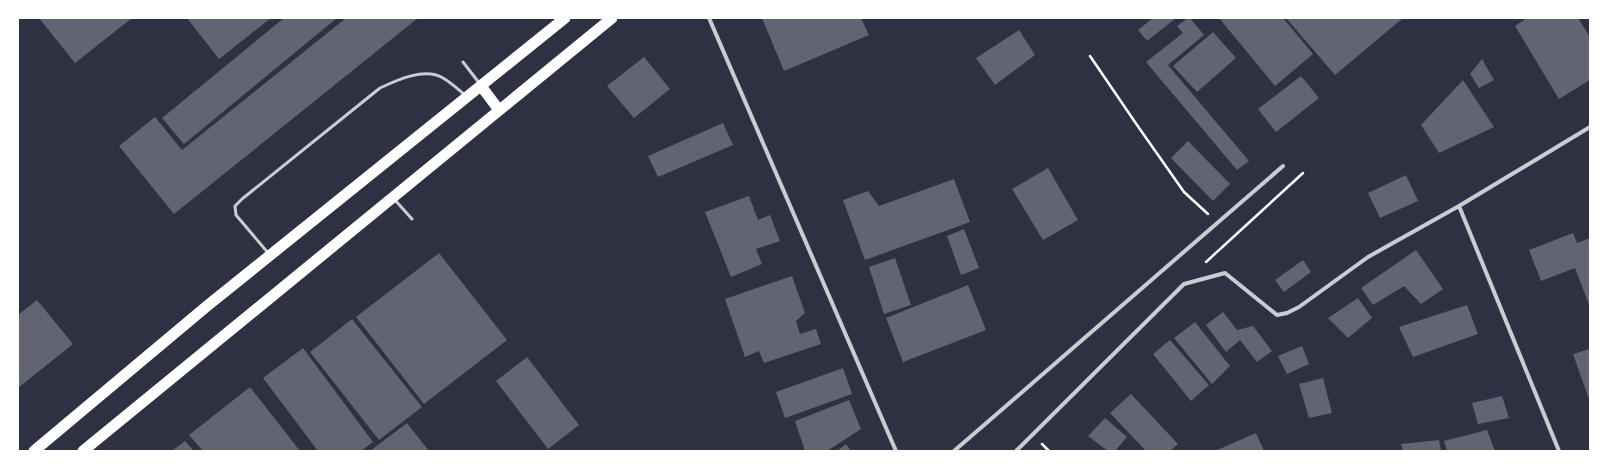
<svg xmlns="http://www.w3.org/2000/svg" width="1608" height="469" font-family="'IBM Plex Sans',sans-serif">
  <rect width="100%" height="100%" fill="#2d3142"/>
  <!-- building -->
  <path fill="#626471" d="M 39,18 L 132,18 L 75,63 Z
    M 187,18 L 271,18 L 219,59 Z
    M 284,18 L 337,18 L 184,144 L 162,118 Z
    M 346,18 L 418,18 L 174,214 L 119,146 L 155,117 L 182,150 Z
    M 762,18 L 861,18 L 869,35 L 784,71 Z
    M 1153,18 L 1176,18 L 1147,41 L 1138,30 Z
    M 1188,18 L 1190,18 L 1204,35 L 1168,65 L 1249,161 L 1237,170 L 1146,62 L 1183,33 L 1177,26 Z
    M 1219,18 L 1283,18 L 1313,54 L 1275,86 Z
    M 1286,18 L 1403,18 L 1335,75 Z
    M 1527,18 L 1578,18 L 1590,37 L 1590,80 L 1559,99 L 1515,26 Z
    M 1019,30 L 1035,55 L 995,85 L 976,58 Z
    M 1213,32 L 1236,58 L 1197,92 L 1173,66 Z
    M 644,57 L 670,89 L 634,118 L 607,86 Z
    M 1482,59 L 1494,80 L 1479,88 L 1470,74 Z
    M 1301,76 L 1319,98 L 1276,132 L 1258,109 Z
    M 1463,80 L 1494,127 L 1439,153 L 1421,125 Z
    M 723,123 L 733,145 L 658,177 L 648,156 Z
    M 1188,141 L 1230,184 L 1213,201 L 1171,158 Z
    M 1048,168 L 1078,220 L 1043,240 L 1012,189 Z
    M 1406,175 L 1418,201 L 1380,218 L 1368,193 Z
    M 954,179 L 970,222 L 865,260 L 843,200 L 868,191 L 879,206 Z
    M 749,196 L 758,220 L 770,215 L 780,241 L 756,249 L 762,264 L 731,277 L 705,212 Z
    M 964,229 L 979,268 L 961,275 L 947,236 Z
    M 1573,233 L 1577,243 L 1590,238 L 1590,307 L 1575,268 L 1541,281 L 1529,250 Z
    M 1416,250 L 1443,289 L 1421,304 L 1404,286 L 1373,305 L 1361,288 Z
    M 439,253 L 507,340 L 424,404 L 356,317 Z
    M 895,258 L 911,305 L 884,314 L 869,267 Z
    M 1303,260 L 1311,272 L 1284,292 L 1275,280 Z
    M 792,276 L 805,313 L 796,321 L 800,334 L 816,329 L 821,344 L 764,363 L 759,351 L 745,357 L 725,299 Z
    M 968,285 L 986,330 L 903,362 L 886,318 Z
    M 1358,298 L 1372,318 L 1348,338 L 1328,318 Z
    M 37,300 L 73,344 L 18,388 L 18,315 Z
    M 1467,305 L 1478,334 L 1413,357 L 1399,327 Z
    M 1223,312 L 1237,330 L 1253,326 L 1272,351 L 1257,362 L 1240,340 L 1226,352 L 1206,325 Z
    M 352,319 L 422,407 L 379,440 L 310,352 Z
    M 1195,322 L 1230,366 L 1212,384 L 1174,338 Z
    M 1170,340 L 1209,385 L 1191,401 L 1153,354 Z
    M 1302,346 L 1309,364 L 1287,374 L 1278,356 Z
    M 303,348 L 373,442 L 361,451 L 318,451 L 263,378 Z
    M 1590,349 L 1590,402 L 1573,354 Z
    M 527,357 L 579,425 L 548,449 L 496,381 Z
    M 843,368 L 852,394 L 785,418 L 776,392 Z
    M 1323,378 L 1332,413 L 1309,418 L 1299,384 Z
    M 250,387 L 300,451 L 203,451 L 189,435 Z
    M 1131,394 L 1178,444 L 1170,451 L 1146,451 L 1110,413 Z
    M 1502,396 L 1509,418 L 1478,424 L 1472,403 Z
    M 849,400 L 861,429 L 827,451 L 805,451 L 795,421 Z
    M 1105,418 L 1127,437 L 1115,451 L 1108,451 L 1088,436 Z
    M 407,423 L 429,451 L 370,451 Z
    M 1487,430 L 1495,451 L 1447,451 L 1444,441 Z
    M 1256,433 L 1264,451 L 1215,451 Z
    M 1439,440 L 1441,451 L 1403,451 L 1401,444 Z
    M 185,441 L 194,451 L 172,451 Z
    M 846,444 L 851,451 L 837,451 Z"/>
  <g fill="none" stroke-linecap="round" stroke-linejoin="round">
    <!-- path -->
    <path stroke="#fff" stroke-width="2.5" d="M 1090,56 L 1137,125 L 1177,182 L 1184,192 L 1208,214
      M 1206,262 L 1303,173
      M 1042,444 L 1049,451"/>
    <!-- service -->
    <path stroke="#caccd0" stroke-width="3" d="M 463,62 L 480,84
      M 394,199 L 412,219
      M 269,254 L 236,215 L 235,206 L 242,199 L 380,88 C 397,80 425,67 443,78 C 450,82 458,89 465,95"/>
    <!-- minor -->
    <path stroke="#caccd0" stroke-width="4" d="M 709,18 L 896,451
      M 1459,206 L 1559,451
      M 954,451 L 1283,166
      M 1016,451 L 1184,284 L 1225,273 L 1277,315 L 1287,313 L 1299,307 L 1368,257 L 1459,206 L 1590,127"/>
    <!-- trunk -->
    <path stroke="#fff" stroke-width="11" d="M 481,86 L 499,110
      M 34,451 L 207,306 L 565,18
      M 83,451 L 612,18"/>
  </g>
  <!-- border -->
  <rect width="1608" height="469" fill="none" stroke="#ffffff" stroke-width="38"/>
</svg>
